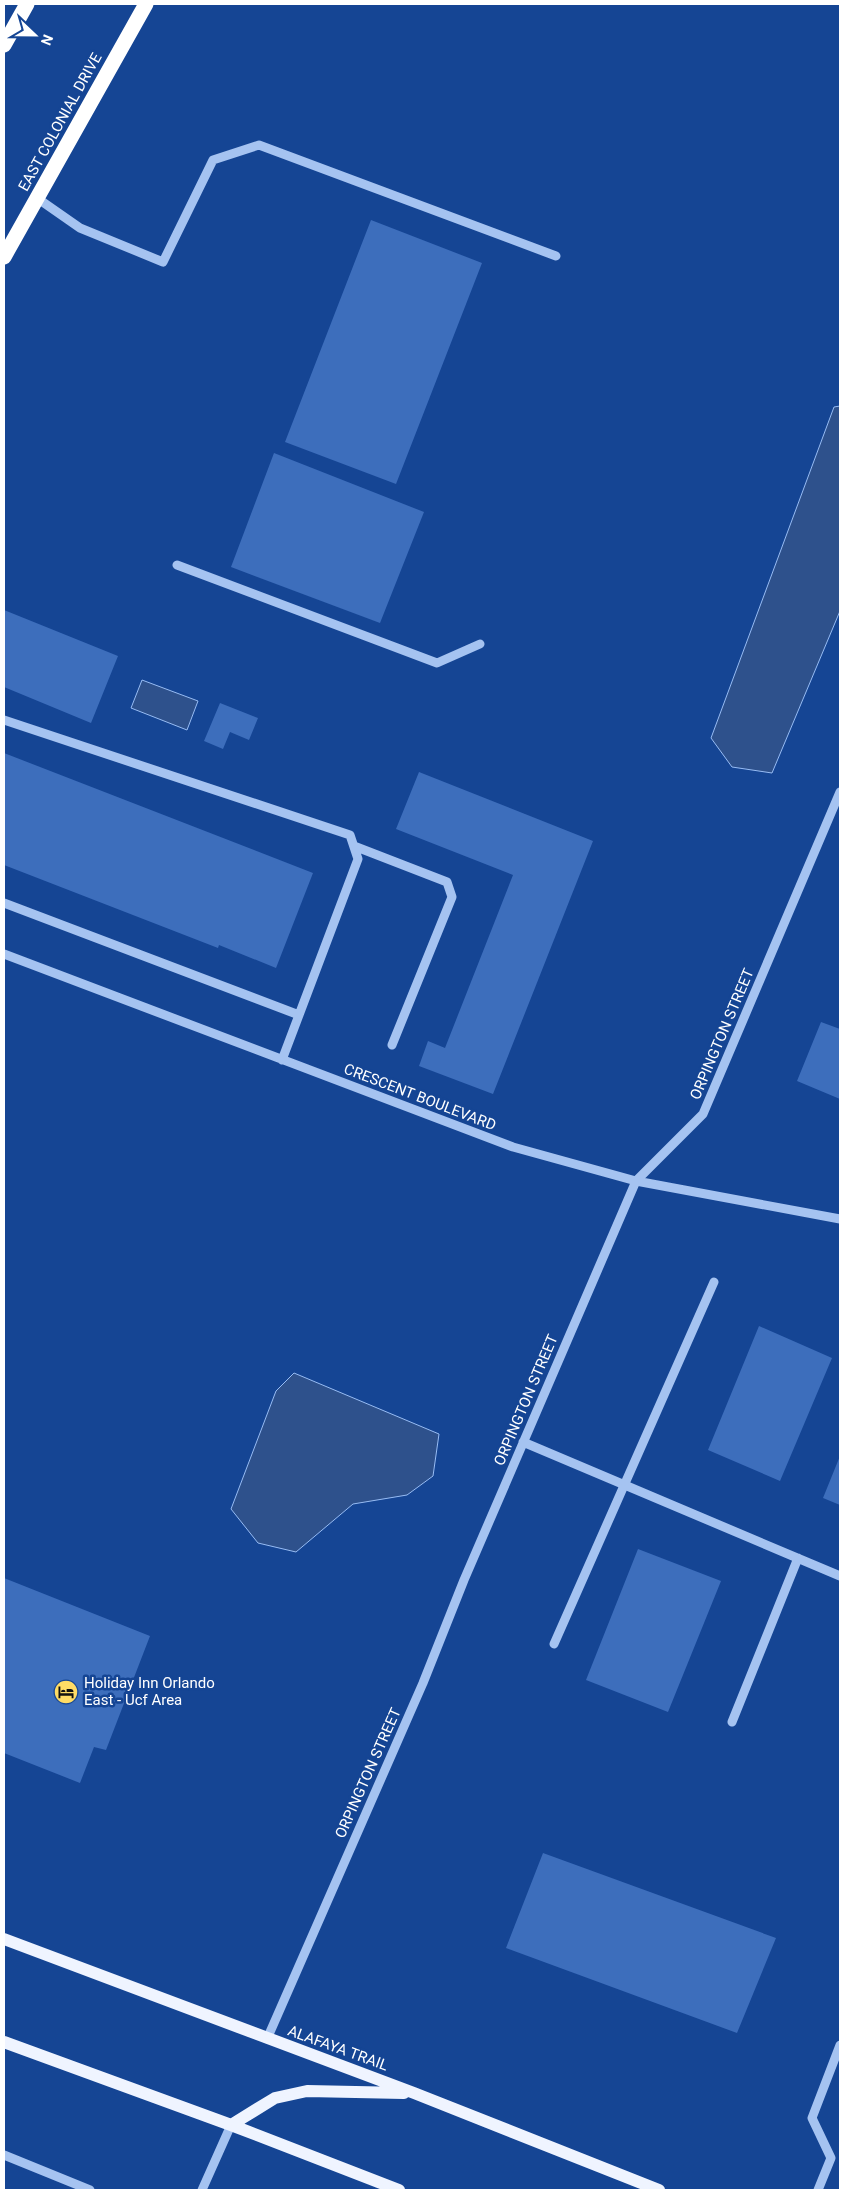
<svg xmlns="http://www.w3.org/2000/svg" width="844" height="2194" font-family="Roboto,sans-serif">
  <rect width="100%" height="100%" fill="#154594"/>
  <!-- water -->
  <path fill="#2e518c" stroke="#97bcf4" d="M 840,406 L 840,611 L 772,773 L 732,767 L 711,738 L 834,407 Z
    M 142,680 L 198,701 L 187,730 L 131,708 Z
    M 294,1373 L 439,1434 L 433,1476 L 407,1495 L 353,1504 L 296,1552 L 258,1543 L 231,1509 L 276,1391 Z"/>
  <!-- building -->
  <path fill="#3d6ebc" d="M 371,220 L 482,263 L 396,484 L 285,442 Z
    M 274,453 L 424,512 L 380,623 L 231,567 Z
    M 4,610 L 118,656 L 91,723 L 4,687 Z
    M 220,703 L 258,718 L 249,740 L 230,732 L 223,749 L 204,741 Z
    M 4,753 L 313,873 L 276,968 L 219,945 L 218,948 L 4,865 Z
    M 419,772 L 593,841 L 493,1094 L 419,1066 L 428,1041 L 445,1048 L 513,875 L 396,829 Z
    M 821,1022 L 840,1029 L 840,1099 L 797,1081 Z
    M 759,1326 L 832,1358 L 780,1481 L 708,1450 Z
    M 840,1456 L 840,1505 L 823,1498 Z
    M 638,1549 L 721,1581 L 668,1712 L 586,1680 Z
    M 4,1578 L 150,1636 L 106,1750 L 94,1747 L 80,1783 L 4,1753 Z
    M 543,1853 L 776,1938 L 737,2033 L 506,1948 Z"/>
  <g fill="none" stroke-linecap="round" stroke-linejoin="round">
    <!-- minor -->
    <path stroke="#a5c3f1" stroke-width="9" d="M 37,198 L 80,228 L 163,262 L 213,160 L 259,145 L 556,256
      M 177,565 L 437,663 L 480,644
      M 4,720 L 350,835 L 358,859 L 282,1060
      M 354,846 L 447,882 L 452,897 L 392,1045
      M 4,903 L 299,1015
      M 4,954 L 513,1147 L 636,1181 L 840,1219
      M 523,1442 L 840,1576
      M 554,1644 L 714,1282
      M 732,1722 L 798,1558
      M 267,2039 L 423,1683 L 464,1580 L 636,1181 L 703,1114 L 840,792
      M 4,2155 L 90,2190
      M 202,2190 L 231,2125
      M 818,2190 L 831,2158 L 812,2118 L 840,2045"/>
    <!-- major -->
    <path stroke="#eff4ff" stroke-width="12" d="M 4,1939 L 414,2093 L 659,2190
      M 4,2042 L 231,2125 L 399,2190
      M 231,2125 L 275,2098 L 307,2091 L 404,2093"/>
    <!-- highway -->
    <path stroke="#fff" stroke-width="15" d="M 4,45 L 27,4
      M 4,257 L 146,4"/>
  </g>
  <!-- icons -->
  <defs>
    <g id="hotel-disc" transform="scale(1.25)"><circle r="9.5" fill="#ffdc65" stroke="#154594"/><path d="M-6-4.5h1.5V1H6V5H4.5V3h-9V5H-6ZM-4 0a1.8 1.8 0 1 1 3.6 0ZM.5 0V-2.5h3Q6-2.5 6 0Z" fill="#111"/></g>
  </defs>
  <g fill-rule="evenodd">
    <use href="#hotel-disc" x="66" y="1692"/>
  </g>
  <g text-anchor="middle" stroke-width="5" stroke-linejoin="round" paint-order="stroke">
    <!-- street labels -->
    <g font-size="15" fill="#fff" stroke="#154594">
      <text transform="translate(60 122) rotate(-61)" y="5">EAST COLONIAL DRIVE</text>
      <text transform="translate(722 1034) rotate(-67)" y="5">ORPINGTON STREET</text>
      <text transform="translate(420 1097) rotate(21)" y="5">CRESCENT BOULEVARD</text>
      <text transform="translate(526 1400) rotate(-67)" y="5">ORPINGTON STREET</text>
      <text transform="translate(368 1773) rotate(-66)" y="5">ORPINGTON STREET</text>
      <text transform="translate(338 2048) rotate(20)" y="5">ALAFAYA TRAIL</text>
    </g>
    <!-- poi labels -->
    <g font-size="15" fill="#fff" stroke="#154594" text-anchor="start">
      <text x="84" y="1688">Holiday Inn Orlando<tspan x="84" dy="17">East - Ucf Area</tspan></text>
    </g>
  </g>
  <!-- border -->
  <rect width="844" height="2194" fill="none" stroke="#ffffff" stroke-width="10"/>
  <!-- north arrow -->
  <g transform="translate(35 35) rotate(112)" stroke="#154594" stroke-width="4" paint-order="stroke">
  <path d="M0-4L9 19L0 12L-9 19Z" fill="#ffffff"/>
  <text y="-8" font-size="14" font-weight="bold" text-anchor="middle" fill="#ffffff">N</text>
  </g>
</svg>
